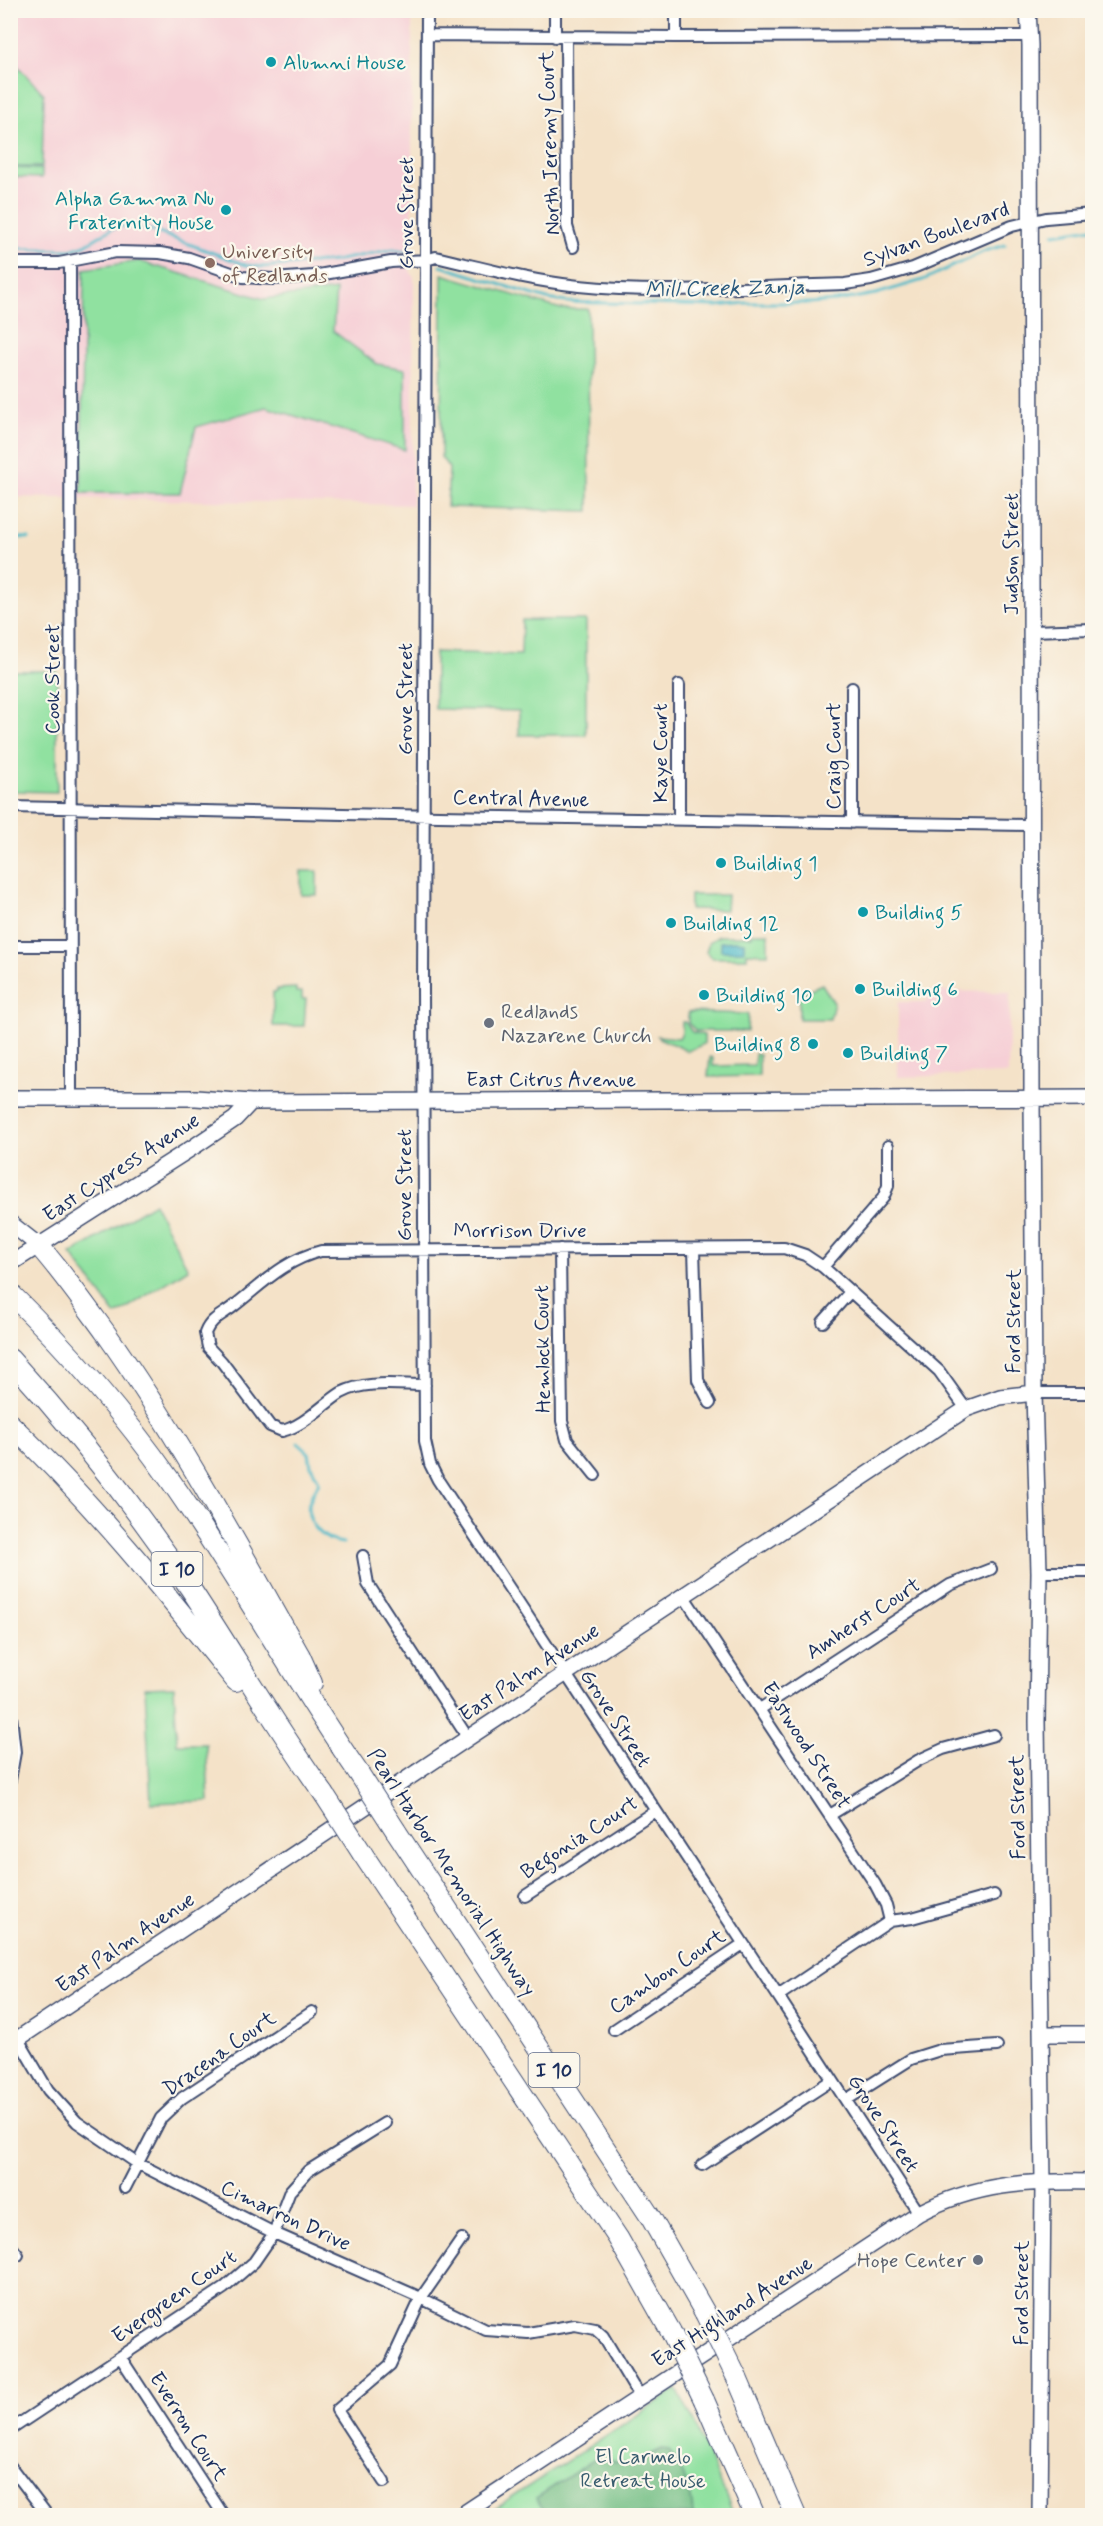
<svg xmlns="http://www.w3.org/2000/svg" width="1103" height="2526" font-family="Mynerve,sans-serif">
  <rect width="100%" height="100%" fill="#fbf7ec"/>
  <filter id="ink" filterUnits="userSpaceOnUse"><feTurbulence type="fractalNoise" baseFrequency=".0167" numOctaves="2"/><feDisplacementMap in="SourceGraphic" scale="12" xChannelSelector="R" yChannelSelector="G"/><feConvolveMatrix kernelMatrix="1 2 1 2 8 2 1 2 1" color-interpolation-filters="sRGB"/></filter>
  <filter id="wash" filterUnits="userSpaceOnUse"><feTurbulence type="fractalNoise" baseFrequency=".008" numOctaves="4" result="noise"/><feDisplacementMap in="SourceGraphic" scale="24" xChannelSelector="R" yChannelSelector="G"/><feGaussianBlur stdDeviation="1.35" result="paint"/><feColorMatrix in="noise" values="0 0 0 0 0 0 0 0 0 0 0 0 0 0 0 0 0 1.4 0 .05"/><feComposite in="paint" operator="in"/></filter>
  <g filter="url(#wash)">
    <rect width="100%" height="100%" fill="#f4e2c8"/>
    <!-- built -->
    <path fill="#f6cfd6" d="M 11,11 L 412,11 L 412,241 L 409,254 L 410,271 L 414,277 L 412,505 L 11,497 Z
      M 928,991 L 1010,992 L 1008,1074 L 898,1077 L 898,1002 L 927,1002 Z"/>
    <!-- green -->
    <path fill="#90e1a0" stroke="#56887f" stroke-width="1.5" d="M 10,58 L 44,94 L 42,167 L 11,167 Z
      M 11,168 L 42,169 L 42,178 L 11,177 Z
      M 139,261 L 264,299 L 336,290 L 333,331 L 377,364 L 405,369 L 405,450 L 266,407 L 196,427 L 180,493 L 81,493 L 84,269 Z
      M 442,274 L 561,309 L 588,309 L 589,511 L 447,507 L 449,468 L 441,457 Z
      M 522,620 L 586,620 L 586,735 L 519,735 L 519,711 L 435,709 L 435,652 L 521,655 Z
      M 11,671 L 57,671 L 57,792 L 11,791 Z
      M 301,871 L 317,871 L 317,895 L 301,895 Z
      M 690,895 L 727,895 L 726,910 L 690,909 Z
      M 752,933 L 768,933 L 768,954 L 747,953 L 747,958 L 712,958 L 706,952 L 709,942 L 719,936 L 752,936 Z
      M 822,984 L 834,1003 L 830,1019 L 799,1019 L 799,997 L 806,991 Z
      M 296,988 L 296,992 L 302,992 L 302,999 L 306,999 L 304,1026 L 273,1026 L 273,992 L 277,992 L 277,989 Z
      M 688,1012 L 748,1014 L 747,1031 L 696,1031 L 688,1023 Z
      M 682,1022 L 685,1022 L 692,1032 L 704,1035 L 704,1044 L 688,1051 L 659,1038 L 657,1036 L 679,1038 L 682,1033 Z
      M 755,1054 L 759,1054 L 759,1076 L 708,1077 L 710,1057 L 713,1058 L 713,1066 L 754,1065 Z
      M 154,1203 L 188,1269 L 116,1315 L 71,1254 Z
      M 174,1687 L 177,1744 L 206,1744 L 209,1801 L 151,1803 L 145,1688 Z
      M 677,2389 L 696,2426 L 734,2515 L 483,2516 Z"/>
    <!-- forest -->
    <path fill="#74bf86" stroke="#487772" stroke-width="1.5" d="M 662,2449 L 669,2450 C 683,2471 692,2490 693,2515 L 547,2515 L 536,2498 L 598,2457 L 628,2465 Z"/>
    <!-- water -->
    <path fill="#4ebac9" stroke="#347494" stroke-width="1.5" d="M 735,941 L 744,942 L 744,951 L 721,951 L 721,942 Z"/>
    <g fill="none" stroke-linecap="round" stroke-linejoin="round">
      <!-- stream -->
      <path stroke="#4ebac9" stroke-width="3" d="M 1054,234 L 1092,228
        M 10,248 L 70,250 L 85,245 L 113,228 L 125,226 L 151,230 L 246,265 L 263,267 L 335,261 L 393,249 L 411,252
        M 441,266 L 547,299 L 566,302 L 717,306 L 746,303 L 809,303 L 836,301 L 876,294 L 923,280 L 985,251 L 1005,245
        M 10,537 L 29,538
        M 298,1443 L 309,1453 L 311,1466 L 319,1481 C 317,1489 311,1495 309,1503 C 305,1523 324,1542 343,1543"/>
    </g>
  </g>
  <g filter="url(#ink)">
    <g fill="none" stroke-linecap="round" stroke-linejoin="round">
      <!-- street casing -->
      <g stroke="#3c4a6e" stroke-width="14">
        <path id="street" d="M 427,10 L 423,989 L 425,1441 L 430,1464 L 438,1480 L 778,1996 L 919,2213
          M 555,10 L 555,37
          M 427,35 L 676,37 L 676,10
          M 566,37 L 567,226 L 573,247
          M 676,37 L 1028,36
          M 70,261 L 71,1097
          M 10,263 L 59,263 L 116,252 L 160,253 L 189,258 L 243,277 L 273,279 L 313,276 L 391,262 L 426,260 L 436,257 C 483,268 530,281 579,286 C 666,295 757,286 845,284 L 871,280 L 913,268 L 1012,226 L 1046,218 L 1092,214
          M 1032,631 L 1092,629
          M 10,807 L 439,816 L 1031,825
          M 679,820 L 679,685
          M 852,823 L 852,688
          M 10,946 L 69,946
          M 560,1249 L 562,1421 L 567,1440 L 595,1475
          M 694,1249 L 698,1380 L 710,1403
          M 823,1267 L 883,1198 L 888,1186 L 888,1146
          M 823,1322 L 850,1292
          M 425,1385 C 398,1385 365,1380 341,1393 C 322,1405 304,1426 282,1431 L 270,1426 L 222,1362 L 208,1347 L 205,1333 C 211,1318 223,1315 235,1305 C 263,1283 285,1260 321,1251 L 784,1248 L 805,1255 L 823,1267 L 939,1371 L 966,1409
          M 1034,1393 L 1092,1393
          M 363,1556 L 368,1584 L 468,1738
          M 1039,1572 L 1092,1572
          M 683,1595 L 875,1884 L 886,1905 L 890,1921
          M 10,1707 L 15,1752 L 10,1780
          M 760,1709 L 950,1585 L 991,1569
          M 830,1815 L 919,1760 L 943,1749 L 994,1735
          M 525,1896 L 655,1811
          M 778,1996 L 890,1921 L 912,1918 L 994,1895
          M 614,2030 L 743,1944
          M 18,2039 L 48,2090 L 77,2122 L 137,2163 L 274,2233 L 421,2298 L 486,2330 L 528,2333 L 575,2325 L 595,2329 L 603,2336 L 633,2386 L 641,2395
          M 846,2100 L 911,2059 L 940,2050 L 997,2046
          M 702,2165 L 832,2080
          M 125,2188 L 161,2118 L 182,2098 L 312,2012
          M 10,2245 L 18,2255
          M 121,2358 L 224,2516
          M 10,2430 L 224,2288 L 254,2262 L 274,2233 L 290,2191 L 308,2171 L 385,2123
          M 10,2466 L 48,2516
          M 384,2482 L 337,2410 L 390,2365 L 421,2298 L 462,2239"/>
      </g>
      <!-- secondary casing -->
      <g stroke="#3c4a6e" stroke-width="18">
        <path id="secondary" d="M 1028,10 L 1030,45 L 1032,1098 L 1034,1393 L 1039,1572 L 1037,1721 L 1043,2182 L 1040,2516
          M 10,1098 L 196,1098 L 251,1102 L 1092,1098
          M 10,1223 L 38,1245
          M 10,1264 L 195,1146 L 235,1119 L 251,1102
          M 1042,2034 L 1092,2034
          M 10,2044 L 468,1738 L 966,1409 L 1000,1397 L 1034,1393
          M 460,2516 L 919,2213 C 976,2183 1029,2181 1092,2182"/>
      </g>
      <!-- highway casing -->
      <g stroke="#3c4a6e" stroke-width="22">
        <path id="highway" d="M 38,1245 C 62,1272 83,1302 105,1332 C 178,1435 238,1546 300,1656 L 312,1683
          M 10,1293 C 68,1350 123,1413 170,1480 C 237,1575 292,1677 358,1772
          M 10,1359 C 75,1430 136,1508 190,1588 C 235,1656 276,1727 324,1794
          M 10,1424 C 93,1503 165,1592 236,1681
          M 396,1831 L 651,2218 L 705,2313
          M 362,1853 L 618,2238 L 671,2332
          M 737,2378 L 796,2516
          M 704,2400 L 755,2516"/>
      </g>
      <!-- street -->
      <use href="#street" stroke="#fff" stroke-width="10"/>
      <!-- secondary -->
      <use href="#secondary" stroke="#fff" stroke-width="15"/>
      <!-- highway -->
      <use href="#highway" stroke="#fff" stroke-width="20"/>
      <!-- highway-bridge casing -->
      <g stroke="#3c4a6e" stroke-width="22" stroke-linecap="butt">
        <path id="highway-bridge" d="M 358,1772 L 396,1831
          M 324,1794 L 362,1853
          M 705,2313 L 737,2378
          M 671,2332 L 704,2400"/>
      </g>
      <!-- highway-bridge -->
      <use href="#highway-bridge" stroke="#fff" stroke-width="20"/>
    </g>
  </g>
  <!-- markers -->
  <g fill="#0f9aa8" stroke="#fbf7ec" stroke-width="2">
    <circle cx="271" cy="62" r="6"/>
    <circle cx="226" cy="210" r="6"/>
    <circle cx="721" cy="863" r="6"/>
    <circle cx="863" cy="912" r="6"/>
    <circle cx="671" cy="923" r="6"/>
    <circle cx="860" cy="989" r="6"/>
    <circle cx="704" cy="995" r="6"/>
    <circle cx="813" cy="1044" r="6"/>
    <circle cx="848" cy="1053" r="6"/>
  </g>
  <circle fill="#8d6e63" stroke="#fbf7ec" stroke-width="2" cx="210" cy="263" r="6"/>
  <g fill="#6b7280" stroke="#fbf7ec" stroke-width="2">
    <circle cx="489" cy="1023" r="6"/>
    <circle cx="978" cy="2260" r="6"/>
  </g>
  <g text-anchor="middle" stroke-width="4.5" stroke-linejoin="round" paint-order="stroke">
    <!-- shield labels -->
    <g fill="#fbf7ec" stroke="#5e6b89" stroke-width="1.5">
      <rect x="151.5" y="1552" width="51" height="34" rx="4.5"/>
      <rect x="528.5" y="2053" width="51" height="34" rx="4.5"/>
    </g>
    <g font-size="20" font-weight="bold" fill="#1b2f5e">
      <text x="177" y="1576">I 10</text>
      <text x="554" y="2077">I 10</text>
    </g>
    <!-- culture labels -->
    <g font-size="21" fill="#0d838f" stroke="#fbf7ec" text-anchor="start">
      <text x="283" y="69">Alumni House</text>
      <text x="214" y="205" text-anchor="end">Alpha Gamma Nu<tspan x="214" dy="24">Fraternity House</tspan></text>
      <text x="733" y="870">Building 1</text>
      <text x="875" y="919">Building 5</text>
      <text x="683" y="930">Building 12</text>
      <text x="872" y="996">Building 6</text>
      <text x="716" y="1002">Building 10</text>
      <text x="801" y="1051" text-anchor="end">Building 8</text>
      <text x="860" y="1060">Building 7</text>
    </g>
    <!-- street labels -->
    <g font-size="21" fill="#1b2f5e" stroke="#fbf7ec">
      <text transform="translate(549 143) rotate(-92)" y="7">North Jeremy Court</text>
      <text transform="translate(406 213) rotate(-90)" y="7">Grove Street</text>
      <text transform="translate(936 234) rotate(-20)" y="7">Sylvan Boulevard</text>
      <text transform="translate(1011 554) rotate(-90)" y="7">Judson Street</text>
      <text transform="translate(52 679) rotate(-90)" y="7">Cook Street</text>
      <text transform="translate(405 699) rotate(-90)" y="7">Grove Street</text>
      <text transform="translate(660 753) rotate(-90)" y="7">Kaye Court</text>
      <text transform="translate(833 756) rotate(-90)" y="7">Craig Court</text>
      <text transform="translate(521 798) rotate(1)" y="7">Central Avenue</text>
      <text x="551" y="1086">East Citrus Avenue</text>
      <text transform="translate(121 1167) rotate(-33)" y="7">East Cypress Avenue</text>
      <text transform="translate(404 1185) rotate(-90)" y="7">Grove Street</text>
      <text x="520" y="1237">Morrison Drive</text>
      <text transform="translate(1013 1321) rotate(-90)" y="7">Ford Street</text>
      <text transform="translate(542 1349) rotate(-91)" y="7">Hemlock Court</text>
      <text transform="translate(863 1618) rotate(-33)" y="7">Amherst Court</text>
      <text transform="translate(529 1672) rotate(-33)" y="7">East Palm Avenue</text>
      <text transform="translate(616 1718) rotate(57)" y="7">Grove Street</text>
      <text transform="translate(807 1745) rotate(57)" y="7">Eastwood Street</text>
      <text transform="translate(1017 1807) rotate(-91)" y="7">Ford Street</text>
      <text transform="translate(579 1837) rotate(-33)" y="7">Begonia Court</text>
      <text transform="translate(452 1872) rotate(57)" y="7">Pearl Harbor Memorial Highway</text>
      <text transform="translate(125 1942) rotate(-34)" y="7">East Palm Avenue</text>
      <text transform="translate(667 1971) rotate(-34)" y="7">Cambon Court</text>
      <text transform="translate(219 2053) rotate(-35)" y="7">Dracena Court</text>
      <text transform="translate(884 2123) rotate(57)" y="7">Grove Street</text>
      <text transform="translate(286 2215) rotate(25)" y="7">Cimarron Drive</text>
      <text transform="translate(1021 2293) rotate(-90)" y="7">Ford Street</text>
      <text transform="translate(174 2296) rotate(-35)" y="7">Evergreen Court</text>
      <text transform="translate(732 2311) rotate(-33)" y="7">East Highland Avenue</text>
      <text transform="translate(189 2426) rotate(57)" y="7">Everron Court</text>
    </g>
    <!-- education labels -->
    <g font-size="21" fill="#785e54" stroke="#fbf7ec" text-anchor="start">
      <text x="222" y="258">University<tspan x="222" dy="24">of Redlands</tspan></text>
    </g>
    <!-- worship labels -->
    <g font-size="21" fill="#5b616d" stroke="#fbf7ec" text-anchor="start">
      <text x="501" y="1018">Redlands<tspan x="501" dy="24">Nazarene Church</tspan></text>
      <text x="966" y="2267" text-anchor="end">Hope Center</text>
    </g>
    <!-- park labels -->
    <g font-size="21" fill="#385c6e" stroke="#fbf7ec">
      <text x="643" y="2463">El Carmelo<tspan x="643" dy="24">Retreat House</tspan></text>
    </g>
    <!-- water labels -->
    <g font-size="22" font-style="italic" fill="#2a597e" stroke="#fbf7ec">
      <text transform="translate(725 287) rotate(-1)" y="8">Mill Creek Zanja</text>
    </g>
  </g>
  <!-- margin -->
  <rect width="1103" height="2526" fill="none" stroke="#fbf7ec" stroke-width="36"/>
</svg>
